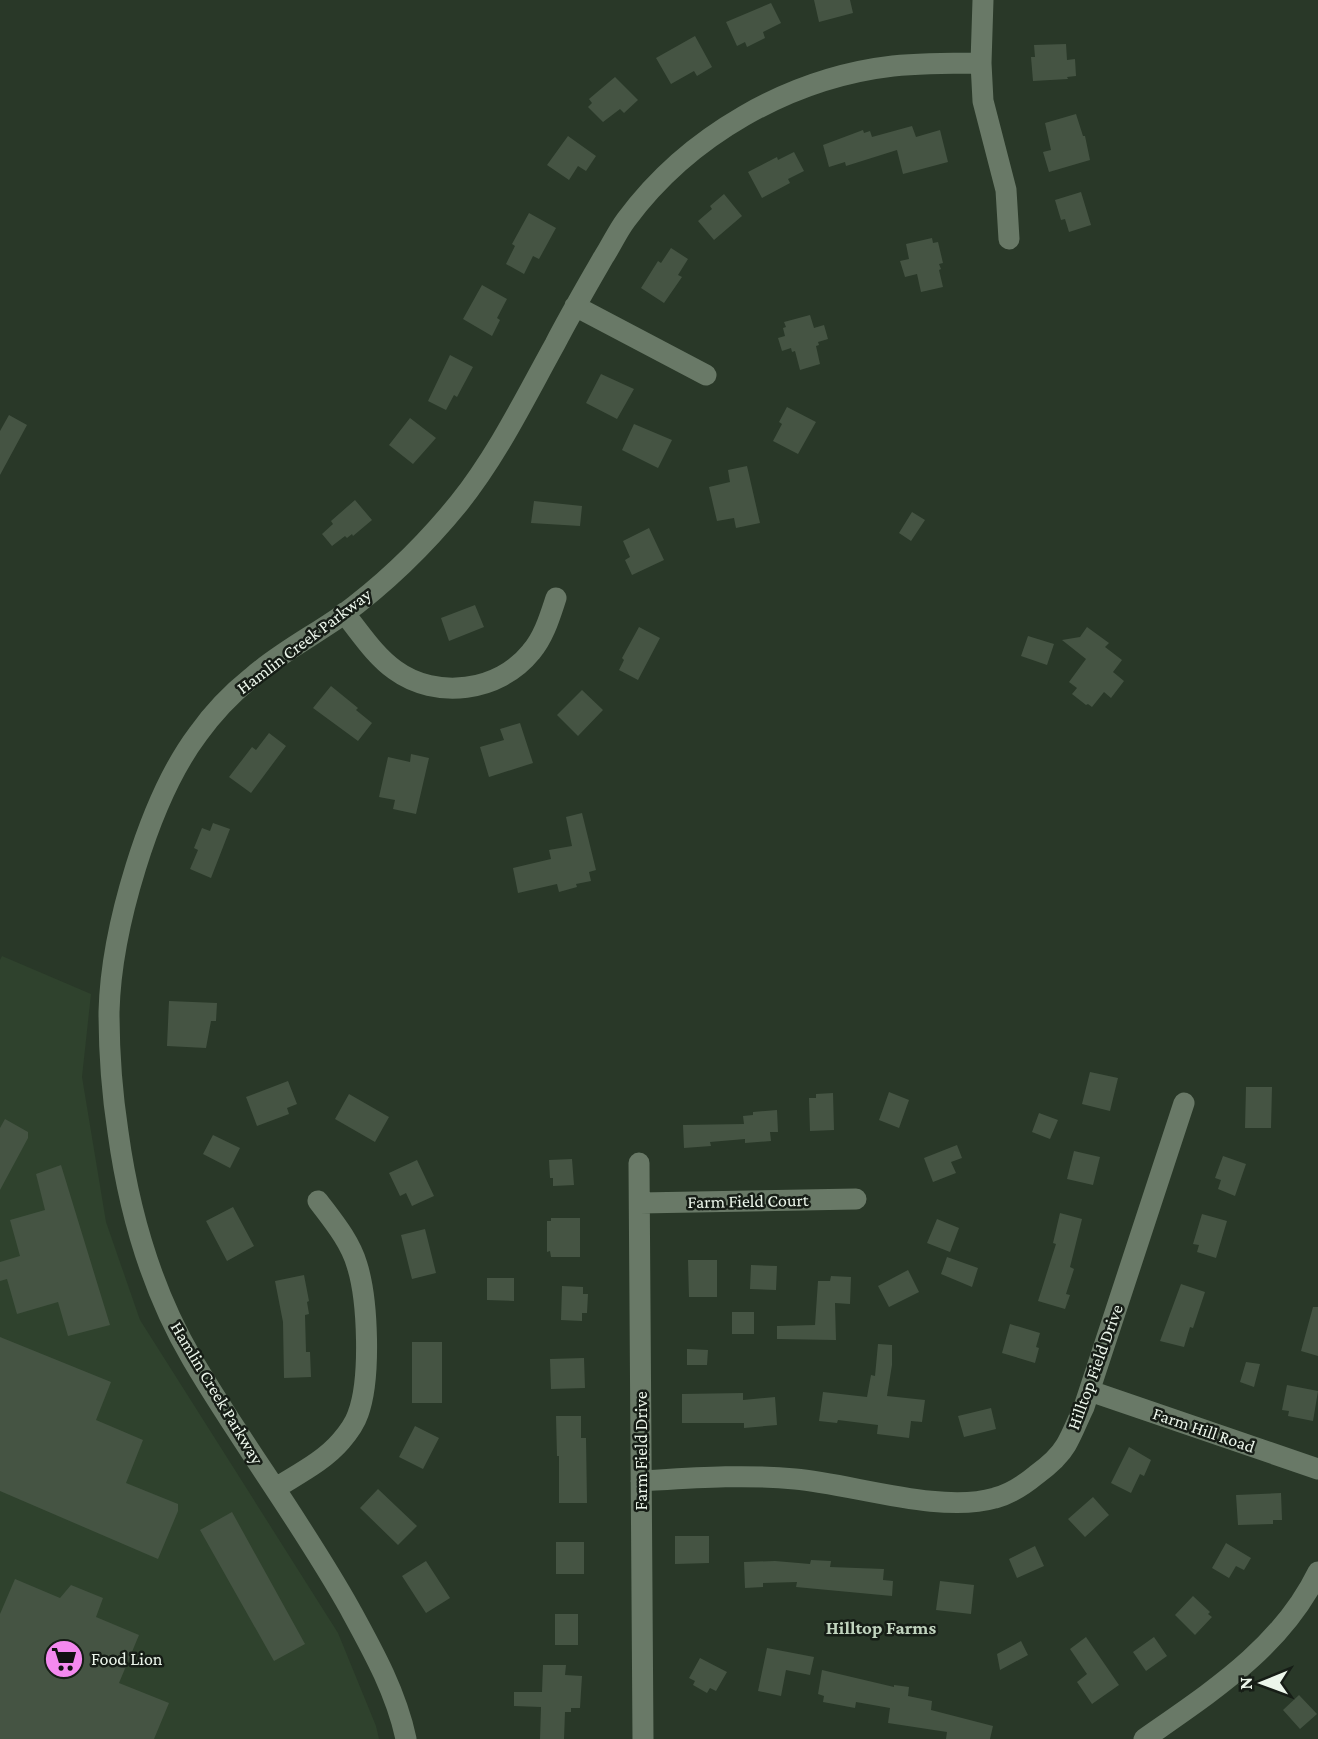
<svg xmlns="http://www.w3.org/2000/svg" width="1318" height="1739" font-family="'Crimson Pro',serif">
  <rect width="100%" height="100%" fill="#293828"/>
  <!-- built -->
  <path fill="#2f422d" d="M 2,956 L 91,994 L 82,1077 L 106,1222 L 140,1320 L 338,1633 L 376,1726 L 379,1739 L 0,1739 L 0,960 Z"/>
  <!-- building -->
  <path fill="#455443" d="M 814,0 L 850,0 L 853,13 L 819,22 Z
    M 771,3 L 781,23 L 763,32 L 765,38 L 747,47 L 745,42 L 737,46 L 726,22 Z
    M 695,36 L 712,67 L 697,76 L 694,71 L 671,84 L 656,58 Z
    M 1066,44 L 1067,60 L 1075,59 L 1076,76 L 1067,77 L 1068,79 L 1033,81 L 1031,57 L 1035,57 L 1034,45 Z
    M 615,77 L 638,100 L 624,113 L 620,109 L 603,122 L 588,107 L 592,103 L 589,99 Z
    M 1076,114 L 1083,136 L 1085,136 L 1090,160 L 1049,172 L 1043,152 L 1051,150 L 1045,123 Z
    M 912,126 L 916,137 L 940,130 L 948,162 L 903,174 L 897,150 L 846,166 L 845,162 L 829,167 L 823,145 L 863,130 L 864,133 L 870,131 L 872,137 Z
    M 568,136 L 596,156 L 586,171 L 578,166 L 569,180 L 547,165 Z
    M 794,152 L 804,171 L 788,179 L 790,183 L 762,198 L 748,172 L 777,157 L 778,160 Z
    M 1081,192 L 1091,225 L 1069,232 L 1065,219 L 1061,220 L 1055,200 Z
    M 724,194 L 742,216 L 714,240 L 698,221 L 712,209 L 710,206 Z
    M 529,213 L 556,228 L 539,259 L 533,256 L 524,274 L 506,264 L 515,246 L 512,244 Z
    M 932,238 L 933,243 L 938,242 L 943,263 L 939,264 L 941,269 L 939,270 L 943,287 L 921,292 L 917,274 L 905,277 L 900,261 L 909,259 L 906,244 Z
    M 671,248 L 688,259 L 678,275 L 682,277 L 664,303 L 641,288 L 658,261 L 661,263 Z
    M 482,285 L 507,299 L 497,318 L 500,320 L 492,336 L 463,319 Z
    M 810,315 L 814,328 L 824,325 L 828,339 L 818,342 L 819,345 L 816,346 L 820,364 L 800,370 L 795,351 L 792,352 L 791,348 L 782,351 L 778,338 L 785,336 L 783,328 L 786,327 L 784,322 Z
    M 450,355 L 473,367 L 457,397 L 454,395 L 446,410 L 428,401 Z
    M 601,374 L 634,389 L 617,419 L 586,403 Z
    M 787,407 L 816,422 L 798,454 L 773,441 L 782,424 L 779,422 Z
    M 9,415 L 27,425 L 0,475 L 0,431 Z
    M 410,418 L 436,438 L 413,464 L 389,445 Z
    M 634,424 L 672,440 L 658,468 L 622,450 Z
    M 747,466 L 760,523 L 736,528 L 734,518 L 717,521 L 709,487 L 730,482 L 728,470 Z
    M 355,500 L 372,520 L 353,536 L 352,534 L 347,538 L 345,536 L 332,546 L 322,534 L 333,524 L 331,521 Z
    M 534,501 L 582,506 L 580,526 L 531,523 Z
    M 912,512 L 925,520 L 911,541 L 899,533 Z
    M 649,528 L 664,560 L 632,575 L 625,560 L 630,557 L 623,541 Z
    M 475,605 L 484,627 L 449,641 L 441,618 Z
    M 639,627 L 660,638 L 638,680 L 619,670 L 624,660 L 622,658 Z
    M 1087,627 L 1109,643 L 1105,647 L 1122,660 L 1113,672 L 1124,681 L 1111,698 L 1104,692 L 1092,707 L 1088,704 L 1086,705 L 1072,694 L 1077,688 L 1069,682 L 1086,659 L 1062,640 L 1080,637 Z
    M 1028,636 L 1054,644 L 1047,665 L 1021,656 Z
    M 331,686 L 358,708 L 356,710 L 372,723 L 358,741 L 313,708 Z
    M 582,690 L 603,710 L 578,736 L 557,715 Z
    M 520,723 L 533,763 L 489,777 L 480,747 L 504,740 L 500,729 Z
    M 269,733 L 286,746 L 251,793 L 229,777 L 252,747 L 256,750 Z
    M 411,754 L 429,758 L 416,814 L 393,809 L 395,800 L 379,797 L 388,757 L 410,762 Z
    M 582,813 L 596,870 L 589,872 L 591,881 L 576,884 L 577,887 L 559,892 L 557,884 L 518,893 L 513,868 L 551,859 L 549,850 L 572,846 L 566,817 Z
    M 213,823 L 230,829 L 211,878 L 190,869 L 198,850 L 194,848 L 202,828 L 210,831 Z
    M 169,1001 L 217,1003 L 216,1021 L 211,1021 L 206,1048 L 167,1046 Z
    M 1090,1072 L 1118,1078 L 1110,1111 L 1082,1104 Z
    M 288,1081 L 297,1104 L 287,1108 L 289,1114 L 257,1126 L 246,1097 Z
    M 1246,1087 L 1272,1087 L 1271,1128 L 1245,1128 Z
    M 889,1092 L 909,1100 L 899,1128 L 879,1120 Z
    M 833,1093 L 834,1130 L 810,1131 L 809,1098 L 816,1098 L 816,1094 Z
    M 349,1094 L 389,1117 L 375,1142 L 335,1119 Z
    M 777,1110 L 778,1132 L 770,1132 L 771,1141 L 745,1143 L 745,1139 L 710,1142 L 711,1146 L 684,1148 L 683,1125 L 744,1124 L 743,1116 L 753,1115 L 753,1112 Z
    M 1039,1113 L 1058,1120 L 1050,1139 L 1032,1132 Z
    M 5,1119 L 28,1132 L 28,1138 L 0,1190 L 0,1128 Z
    M 213,1135 L 240,1148 L 230,1168 L 203,1154 Z
    M 957,1145 L 962,1158 L 951,1162 L 956,1173 L 933,1182 L 924,1158 Z
    M 1074,1151 L 1100,1157 L 1093,1185 L 1067,1179 Z
    M 1223,1156 L 1246,1164 L 1235,1196 L 1218,1189 L 1221,1180 L 1215,1178 Z
    M 572,1159 L 574,1185 L 553,1186 L 553,1178 L 550,1178 L 549,1160 Z
    M 417,1160 L 434,1196 L 412,1206 L 406,1193 L 400,1196 L 389,1173 Z
    M 61,1165 L 110,1325 L 68,1336 L 58,1302 L 17,1314 L 7,1279 L 0,1281 L 0,1262 L 20,1256 L 10,1220 L 45,1210 L 36,1174 Z
    M 233,1207 L 254,1246 L 227,1261 L 206,1221 Z
    M 1060,1213 L 1082,1219 L 1070,1267 L 1074,1269 L 1066,1294 L 1070,1295 L 1065,1309 L 1038,1301 L 1056,1244 L 1053,1243 Z
    M 1202,1214 L 1227,1221 L 1216,1258 L 1197,1252 L 1199,1245 L 1193,1244 Z
    M 551,1218 L 580,1218 L 580,1257 L 551,1257 L 550,1251 L 547,1252 L 547,1221 L 551,1221 Z
    M 937,1219 L 959,1228 L 950,1252 L 927,1243 Z
    M 425,1229 L 436,1273 L 412,1279 L 401,1235 Z
    M 947,1257 L 978,1268 L 972,1287 L 941,1274 Z
    M 688,1260 L 717,1260 L 717,1297 L 689,1297 Z
    M 751,1265 L 777,1266 L 776,1290 L 750,1289 Z
    M 908,1270 L 919,1292 L 889,1307 L 878,1286 Z
    M 304,1275 L 309,1301 L 307,1302 L 309,1314 L 305,1315 L 306,1352 L 310,1352 L 311,1377 L 284,1378 L 283,1322 L 275,1281 Z
    M 831,1276 L 851,1277 L 850,1304 L 835,1303 L 836,1340 L 777,1339 L 777,1326 L 815,1325 L 818,1281 L 830,1281 Z
    M 487,1278 L 514,1278 L 514,1301 L 487,1300 Z
    M 1181,1284 L 1205,1292 L 1193,1328 L 1190,1327 L 1184,1347 L 1160,1341 Z
    M 562,1286 L 583,1287 L 583,1294 L 588,1294 L 587,1313 L 582,1313 L 582,1321 L 561,1320 Z
    M 1313,1307 L 1318,1307 L 1318,1356 L 1301,1351 Z
    M 732,1312 L 754,1312 L 754,1334 L 732,1334 Z
    M 1010,1324 L 1040,1333 L 1036,1347 L 1039,1348 L 1035,1363 L 1002,1353 Z
    M 0,1337 L 111,1382 L 96,1420 L 143,1440 L 126,1483 L 178,1504 L 178,1511 L 158,1559 L 0,1491 Z
    M 412,1342 L 442,1342 L 442,1403 L 412,1403 Z
    M 878,1344 L 892,1345 L 892,1365 L 887,1396 L 925,1400 L 922,1422 L 911,1421 L 909,1438 L 877,1434 L 878,1425 L 838,1420 L 837,1423 L 819,1421 L 823,1392 L 867,1397 L 871,1375 L 875,1376 Z
    M 687,1349 L 708,1350 L 707,1365 L 687,1365 Z
    M 584,1358 L 585,1388 L 551,1389 L 550,1359 Z
    M 1246,1362 L 1260,1364 L 1254,1387 L 1240,1382 Z
    M 1287,1385 L 1318,1391 L 1313,1421 L 1288,1416 L 1289,1411 L 1282,1410 Z
    M 743,1393 L 743,1400 L 775,1397 L 777,1425 L 744,1428 L 744,1423 L 682,1423 L 682,1394 Z
    M 991,1408 L 996,1429 L 964,1437 L 958,1416 Z
    M 556,1416 L 581,1416 L 581,1438 L 586,1438 L 587,1503 L 559,1503 L 559,1456 L 557,1456 Z
    M 415,1426 L 439,1438 L 423,1469 L 399,1457 Z
    M 1129,1447 L 1151,1460 L 1144,1476 L 1140,1474 L 1131,1493 L 1111,1483 Z
    M 378,1489 L 417,1526 L 398,1545 L 360,1508 Z
    M 1281,1493 L 1282,1520 L 1273,1520 L 1273,1524 L 1238,1525 L 1236,1495 Z
    M 1093,1497 L 1109,1515 L 1085,1537 L 1068,1519 Z
    M 232,1512 L 305,1644 L 274,1661 L 200,1530 Z
    M 675,1536 L 709,1536 L 709,1563 L 675,1564 Z
    M 556,1542 L 584,1542 L 584,1574 L 556,1574 Z
    M 1226,1543 L 1251,1558 L 1244,1570 L 1236,1566 L 1229,1578 L 1212,1568 Z
    M 1035,1546 L 1044,1566 L 1017,1578 L 1009,1559 Z
    M 811,1560 L 831,1561 L 830,1567 L 884,1569 L 883,1580 L 893,1581 L 892,1596 L 796,1587 L 797,1582 L 763,1583 L 763,1587 L 745,1588 L 744,1562 L 775,1561 L 810,1564 Z
    M 426,1561 L 450,1598 L 426,1613 L 402,1576 Z
    M 15,1579 L 60,1598 L 71,1585 L 103,1598 L 96,1617 L 139,1635 L 119,1683 L 169,1703 L 154,1739 L 0,1739 L 0,1614 Z
    M 940,1581 L 974,1585 L 971,1614 L 936,1610 Z
    M 1193,1596 L 1210,1612 L 1208,1614 L 1212,1617 L 1195,1635 L 1175,1615 Z
    M 555,1614 L 578,1614 L 578,1645 L 555,1645 Z
    M 1086,1637 L 1119,1685 L 1092,1704 L 1077,1682 L 1087,1674 L 1070,1649 Z
    M 1154,1637 L 1167,1656 L 1146,1671 L 1133,1652 Z
    M 1021,1641 L 1028,1655 L 1000,1670 L 997,1654 Z
    M 767,1648 L 814,1657 L 810,1675 L 786,1670 L 781,1696 L 758,1691 Z
    M 700,1658 L 727,1672 L 716,1691 L 710,1688 L 707,1693 L 693,1685 L 695,1681 L 689,1678 Z
    M 543,1665 L 566,1665 L 565,1675 L 582,1676 L 580,1708 L 571,1708 L 571,1712 L 565,1712 L 564,1739 L 540,1739 L 541,1707 L 514,1706 L 514,1692 L 542,1692 Z
    M 822,1670 L 894,1687 L 894,1685 L 909,1687 L 908,1696 L 932,1701 L 931,1710 L 993,1726 L 990,1739 L 946,1739 L 947,1732 L 888,1723 L 890,1708 L 856,1702 L 855,1708 L 823,1702 L 824,1696 L 818,1694 Z
    M 1299,1695 L 1317,1714 L 1300,1729 L 1283,1710 Z"/>
  <g fill="none" stroke-linecap="round" stroke-linejoin="round">
    <!-- minor -->
    <path stroke="#697967" stroke-width="21" d="M 983,0 L 981,63 L 983,101 L 1006,190 L 1009,239
      M 575,306 L 706,375
      M 344,613 C 360,632 374,655 395,670 C 436,700 499,692 531,652 C 544,637 550,616 556,598
      M 639,1163 L 643,1739
      M 640,1203 L 856,1199
      M 1090,1391 L 1318,1469
      M 641,1481 C 692,1478 744,1474 795,1479 C 853,1484 940,1514 995,1498 C 1010,1494 1024,1485 1036,1475 C 1047,1467 1059,1457 1066,1445 C 1073,1433 1078,1419 1084,1407 L 1184,1103
      M 276,1488 C 298,1474 324,1461 341,1441 C 347,1434 355,1423 358,1414 C 371,1379 368,1300 357,1265 C 350,1241 333,1221 318,1201
      M 406,1739 C 396,1692 373,1651 350,1609 C 302,1523 242,1444 192,1359 C 151,1289 129,1212 118,1132 C 112,1093 109,1052 109,1012 C 111,930 149,799 198,734 C 213,713 231,694 251,678 C 278,654 311,637 341,616 C 386,583 424,546 459,503 C 498,454 525,398 555,344 C 570,315 587,286 603,258 C 611,246 617,232 626,220 C 688,136 789,78 893,66 C 922,63 952,63 981,63
      M 1144,1739 C 1211,1692 1281,1648 1318,1572"/>
  </g>
  <!-- icons -->
  <defs>
    <g id="supermarket-disc" transform="scale(2.0125)"><circle r="9.5" fill="#f489ef" stroke="#161d16"/><path d="M-6-5.5h2.5l.6 2H6L4.5 2H-2.5L-4.4-4H-6ZM-1.5 3.2a1.3 1.3 0 1 0 .1 0ZM3 3.2a1.3 1.3 0 1 0 .1 0Z" fill="#111"/></g>
  </defs>
  <g fill-rule="evenodd">
    <use href="#supermarket-disc" x="64" y="1659"/>
  </g>
  <g text-anchor="middle" stroke-width="5" stroke-linejoin="round" paint-order="stroke">
    <!-- street labels -->
    <g font-size="18" fill="#ecf6eb" stroke="#161d16">
      <text transform="translate(304 641) rotate(-37)" y="6">Hamlin Creek Parkway</text>
      <text transform="translate(748 1201) rotate(-1)" y="6">Farm Field Court</text>
      <text transform="translate(1095 1367) rotate(-70)" y="6">Hilltop Field Drive</text>
      <text transform="translate(217 1393) rotate(59)" y="6">Hamlin Creek Parkway</text>
      <text transform="translate(1204 1430) rotate(19)" y="6">Farm Hill Road</text>
      <text transform="translate(641 1451) rotate(-90)" y="6">Farm Field Drive</text>
    </g>
    <!-- poi labels -->
    <g font-size="18" fill="#ecf6eb" stroke="#161d16" text-anchor="start">
      <text x="91" y="1665">Food Lion</text>
    </g>
    <!-- neighbourhood labels -->
    <g font-size="19" font-weight="bold" fill="#c0d3be" stroke="#161d16">
      <text x="881" y="1634">Hilltop Farms</text>
    </g>
  </g>
  <!-- north arrow -->
  <g transform="translate(1262 1683) rotate(269)" stroke="#161d16" stroke-width="5" paint-order="stroke">
  <path d="M0-5L12 26L0 18L-12 26Z" fill="#ecf6eb"/>
  <text y="-10" font-size="19" font-weight="bold" text-anchor="middle" fill="#ecf6eb">N</text>
  </g>
</svg>
